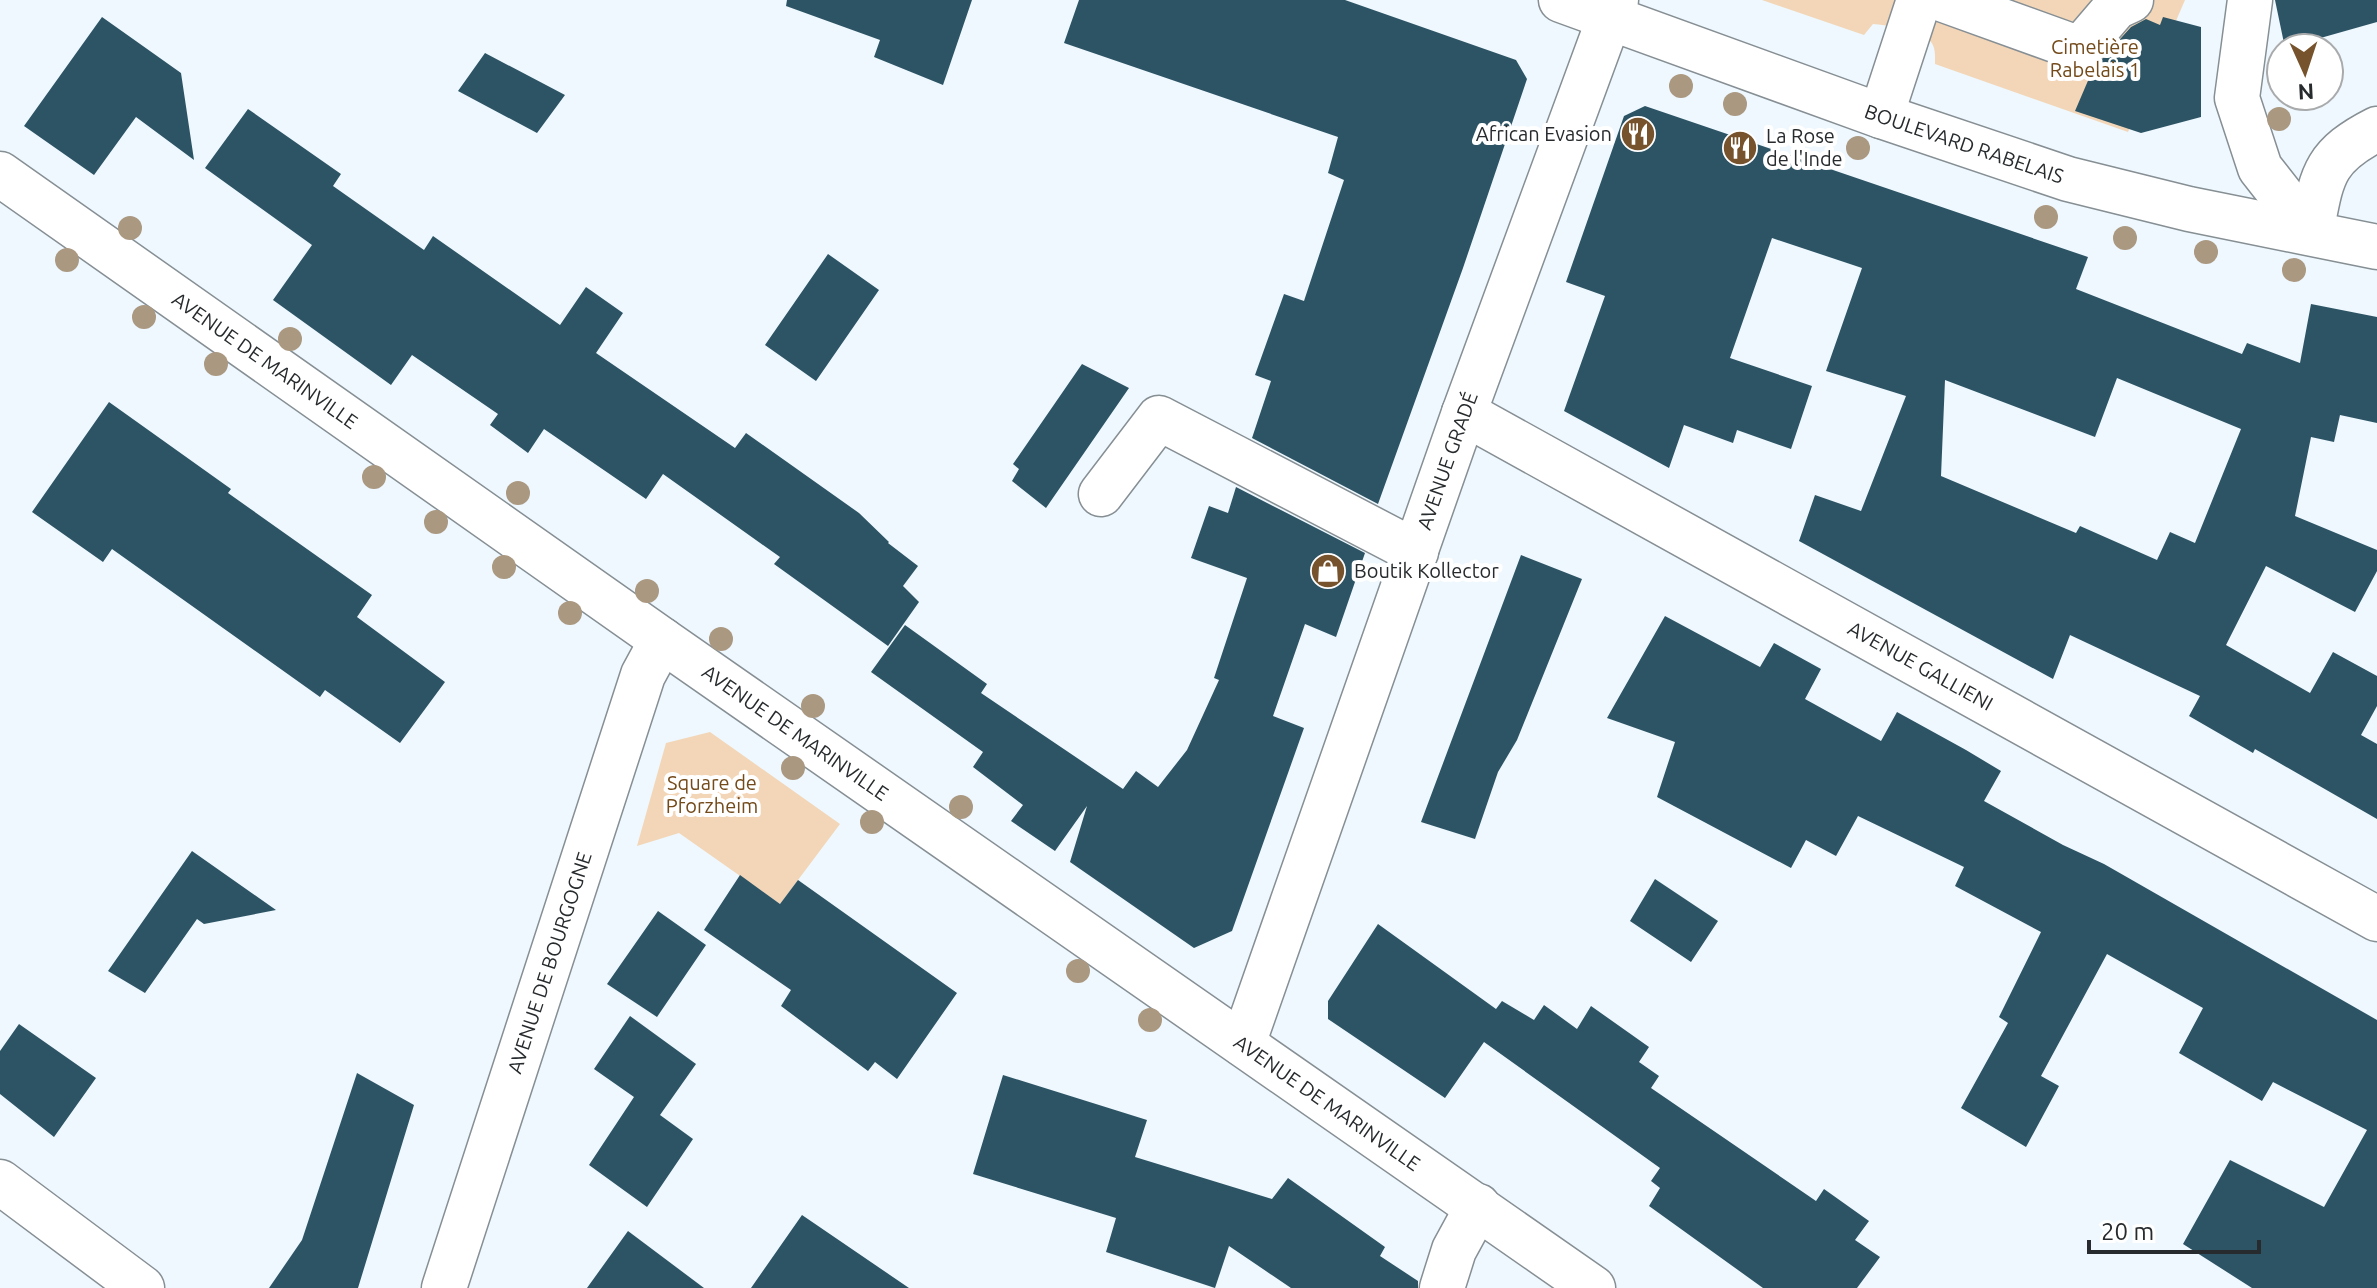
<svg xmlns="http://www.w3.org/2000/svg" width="2377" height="1288" font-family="Ubuntu,sans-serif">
  <rect width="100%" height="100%" fill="#eef8fe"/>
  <!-- green -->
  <path fill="#f3d6b7" d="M 1762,0 L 2185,0 L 2128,132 L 1935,64 C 1935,55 1936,46 1929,40 C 1918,30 1886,25 1873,24 L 1864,35 Z
    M 710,732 L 840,824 L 780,904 L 679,833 L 637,846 L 666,743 Z"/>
  <!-- building -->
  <path fill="#2d5465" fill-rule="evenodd" d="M 787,0 L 972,0 L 943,85 L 874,57 L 880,40 L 786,6 Z
    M 1079,0 L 1345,0 L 1516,60 L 1527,79 L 1463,268 L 1378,504 L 1252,438 L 1271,381 L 1255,375 L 1284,294 L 1304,301 L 1344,180 L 1328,173 L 1338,137 L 1064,43 Z
    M 2275,0 L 2377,0 L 2377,22 L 2285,48 Z
    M 102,17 L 181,73 L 194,160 L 136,117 L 94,175 L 24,126 Z
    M 2163,17 L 2201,27 L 2201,117 L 2141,133 L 2075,111 L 2093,69 L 2131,27 L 2146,19 L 2160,25 Z
    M 485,53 L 565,95 L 537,133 L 458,91 Z
    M 1645,106 L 2088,257 L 2076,289 L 2242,354 L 2247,343 L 2300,363 L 2311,304 L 2377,317 L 2377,423 L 2340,415 L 2334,442 L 2311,437 L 2295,516 L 2377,550 L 2377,571 L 2355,612 L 2266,566 L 2226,645 L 2310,693 L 2333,652 L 2377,676 L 2377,706 L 2361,735 L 2377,744 L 2377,819 L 2255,749 L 2253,753 L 2189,716 L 2200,696 L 2070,635 L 2053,679 L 1799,541 L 1815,495 L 1861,511 L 1906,396 L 1826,371 L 1862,268 L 1772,238 L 1730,358 L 1812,386 L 1791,449 L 1737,430 L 1733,443 L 1684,425 L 1669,468 L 1564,411 L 1605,296 L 1566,282 L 1624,116 ZM 2117,378 L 2241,429 L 2195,543 L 2170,532 L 2157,560 L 2080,526 L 2076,533 L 1941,476 L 1945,380 L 2095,437 Z
    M 248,109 L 341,174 L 333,186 L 424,250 L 433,236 L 560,325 L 586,287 L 623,313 L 596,353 L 735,448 L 746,433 L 859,513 L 889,542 L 888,543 L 918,566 L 903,586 L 919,602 L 888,646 L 774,564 L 780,557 L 663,474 L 646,499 L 544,429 L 528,453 L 490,425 L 498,414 L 412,355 L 391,385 L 273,300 L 312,245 L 205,168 Z
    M 828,254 L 879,290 L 816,381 L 765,345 Z
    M 1082,364 L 1129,388 L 1046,508 L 1012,481 L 1019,469 L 1013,464 Z
    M 109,402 L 231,489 L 228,493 L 372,595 L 357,617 L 445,682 L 400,743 L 325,690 L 320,697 L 112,549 L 103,562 L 32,512 Z
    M 1236,487 L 1365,553 L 1336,637 L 1305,624 L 1273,716 L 1304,728 L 1232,931 L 1194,948 L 1070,862 L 1087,806 L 1055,851 L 1011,821 L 1023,805 L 973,767 L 983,752 L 871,672 L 905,625 L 987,684 L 981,693 L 1123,789 L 1136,771 L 1158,787 L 1187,750 L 1219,680 L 1214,678 L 1247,578 L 1191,558 L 1209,506 L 1228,513 Z
    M 1521,555 L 1582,579 L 1517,740 L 1498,772 L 1475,839 L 1421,822 Z
    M 1665,616 L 1760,667 L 1774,643 L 1821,669 L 1805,699 L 1881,741 L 1897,712 L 1966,750 L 2001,771 L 1984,801 L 2063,845 L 2104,864 L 2377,1020 L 2377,1288 L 2252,1288 L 2183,1244 L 2230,1160 L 2324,1207 L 2367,1130 L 2273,1082 L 2262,1101 L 2179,1053 L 2203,1008 L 2107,954 L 2041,1076 L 2059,1086 L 2026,1147 L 1961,1108 L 2008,1023 L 1999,1017 L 2041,932 L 1955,886 L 1964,867 L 1858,816 L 1836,856 L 1806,840 L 1791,868 L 1657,797 L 1675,742 L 1607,718 Z
    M 192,851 L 276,910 L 204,924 L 197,919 L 145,993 L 108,971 Z
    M 740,875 L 780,904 L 798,880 L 957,993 L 897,1079 L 875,1062 L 868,1071 L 781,1006 L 791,990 L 704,930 Z
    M 1655,879 L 1718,921 L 1691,962 L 1630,921 Z
    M 658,911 L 706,945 L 657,1017 L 607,984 Z
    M 1378,924 L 1496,1009 L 1502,1001 L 1534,1020 L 1544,1005 L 1577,1029 L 1591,1006 L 1649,1047 L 1639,1062 L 1659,1076 L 1651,1088 L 1816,1201 L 1824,1189 L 1869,1221 L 1855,1240 L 1880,1257 L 1857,1288 L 1763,1288 L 1649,1206 L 1660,1188 L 1651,1181 L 1660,1168 L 1484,1042 L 1445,1098 L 1328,1019 L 1328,1001 Z
    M 630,1016 L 696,1064 L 660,1115 L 693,1139 L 647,1207 L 589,1165 L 634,1097 L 594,1069 Z
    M 19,1024 L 96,1078 L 54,1137 L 0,1094 L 0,1051 Z
    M 357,1073 L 414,1105 L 358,1288 L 269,1288 L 302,1240 Z
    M 1003,1075 L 1147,1120 L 1135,1157 L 1272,1199 L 1288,1178 L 1385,1247 L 1380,1256 L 1418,1281 L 1418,1288 L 1291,1288 L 1229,1246 L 1215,1288 L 1106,1252 L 1116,1218 L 973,1174 Z
    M 802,1215 L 909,1288 L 751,1288 Z
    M 628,1231 L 704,1288 L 587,1288 Z"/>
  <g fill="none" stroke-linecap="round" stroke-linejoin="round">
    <!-- minor casing -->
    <g stroke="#868f94" stroke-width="47">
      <g id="minor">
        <path d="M 1944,0 L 2080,49 L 2116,7 L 2131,0"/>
        <path d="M 2250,0 L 2237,98 L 2260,168 L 2311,233"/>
        <path d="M 1881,116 L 1919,0"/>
        <path id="s1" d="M 0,174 L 662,640 L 1593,1288"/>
        <path d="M 2311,233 C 2322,176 2322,157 2377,129"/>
        <path id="s2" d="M 1464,413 L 2377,919"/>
        <path d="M 1101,494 L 1159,418 L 1416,552"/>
        <path id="s3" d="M 1243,1044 L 1464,413 L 1616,0"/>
        <path d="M 0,1182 L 142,1288"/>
        <path id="s4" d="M 444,1288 L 643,675 L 662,640"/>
        <path d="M 1442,1288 L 1454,1250 L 1478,1206"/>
      </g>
    </g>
    <!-- major casing -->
    <g stroke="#868f94" stroke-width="47">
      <g id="major">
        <path id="s5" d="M 1561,0 L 1881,116 L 2068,179 L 2189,209 L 2377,247"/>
      </g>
    </g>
    <!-- minor -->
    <use href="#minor" stroke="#fff" stroke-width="44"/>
    <!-- major -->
    <use href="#major" stroke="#fff" stroke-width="44"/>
  </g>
  <!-- trees -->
  <g fill="#aa9881">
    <circle cx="1681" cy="86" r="12"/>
    <circle cx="1735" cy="104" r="12"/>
    <circle cx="2279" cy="119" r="12"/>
    <circle cx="1858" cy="148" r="12"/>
    <circle cx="2046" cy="217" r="12"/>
    <circle cx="130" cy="228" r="12"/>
    <circle cx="2125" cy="238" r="12"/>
    <circle cx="2206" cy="252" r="12"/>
    <circle cx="67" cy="260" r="12"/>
    <circle cx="2294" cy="270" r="12"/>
    <circle cx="144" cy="317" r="12"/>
    <circle cx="290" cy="339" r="12"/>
    <circle cx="216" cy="364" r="12"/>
    <circle cx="374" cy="477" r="12"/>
    <circle cx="518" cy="493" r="12"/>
    <circle cx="436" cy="522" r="12"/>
    <circle cx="504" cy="567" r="12"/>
    <circle cx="647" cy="591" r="12"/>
    <circle cx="570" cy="613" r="12"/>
    <circle cx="721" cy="639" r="12"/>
    <circle cx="813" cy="706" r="12"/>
    <circle cx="793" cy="768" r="12"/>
    <circle cx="961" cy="807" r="12"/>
    <circle cx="872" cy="822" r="12"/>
    <circle cx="1078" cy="971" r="12"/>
    <circle cx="1150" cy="1020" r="12"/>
  </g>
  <!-- icons -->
  <defs>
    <g id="restaurant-disc" transform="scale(1.8)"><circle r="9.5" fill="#76532c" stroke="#fff"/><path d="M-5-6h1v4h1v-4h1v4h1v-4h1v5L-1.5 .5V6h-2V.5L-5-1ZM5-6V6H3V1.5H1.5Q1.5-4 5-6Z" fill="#fff"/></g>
    <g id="shop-disc" transform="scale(1.8)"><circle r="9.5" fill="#76532c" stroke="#fff"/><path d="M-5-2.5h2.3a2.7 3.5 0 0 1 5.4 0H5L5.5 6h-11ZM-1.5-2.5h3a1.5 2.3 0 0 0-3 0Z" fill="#fff"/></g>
  </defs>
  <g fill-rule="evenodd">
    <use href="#restaurant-disc" x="1638" y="134"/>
    <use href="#restaurant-disc" x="1740" y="148"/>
    <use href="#shop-disc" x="1328" y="571"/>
  </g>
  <g text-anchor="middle" stroke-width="8" stroke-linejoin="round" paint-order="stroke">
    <!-- park labels -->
    <g font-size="20" fill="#734a1a" stroke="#fff">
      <text x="2095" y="54">Cimetière<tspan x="2095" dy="23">Rabelais 1</tspan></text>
      <text x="712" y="790">Square de<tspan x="712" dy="23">Pforzheim</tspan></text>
    </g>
    <!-- poi labels -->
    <g font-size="20" fill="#272b2d" stroke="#fff" text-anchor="start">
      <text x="1612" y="141" text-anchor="end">African Evasion</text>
      <text x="1766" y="143">La Rose<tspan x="1766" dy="23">de l'Inde</tspan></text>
      <text x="1354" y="578">Boutik Kollector</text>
    </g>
    <!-- street labels -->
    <g font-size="20" fill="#272b2d" stroke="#fff">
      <text dy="7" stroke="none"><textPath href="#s5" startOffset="428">BOULEVARD RABELAIS</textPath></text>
      <text dy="7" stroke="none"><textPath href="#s1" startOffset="324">AVENUE DE MARINVILLE</textPath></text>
      <text dy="7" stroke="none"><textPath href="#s3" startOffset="618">AVENUE GRADÉ</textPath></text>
      <text dy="7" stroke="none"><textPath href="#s2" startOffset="522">AVENUE GALLIENI</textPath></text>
      <text dy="7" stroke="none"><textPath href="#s1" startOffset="972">AVENUE DE MARINVILLE</textPath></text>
      <text dy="7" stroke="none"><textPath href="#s4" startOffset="342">AVENUE DE BOURGOGNE</textPath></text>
      <text dy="7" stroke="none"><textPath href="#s1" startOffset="1620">AVENUE DE MARINVILLE</textPath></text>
    </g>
  </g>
  <!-- north arrow -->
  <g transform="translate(2305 72) rotate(177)"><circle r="38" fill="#ffffff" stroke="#a9aaab" stroke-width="2"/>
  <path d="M0-6L14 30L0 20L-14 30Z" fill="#76532c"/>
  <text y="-12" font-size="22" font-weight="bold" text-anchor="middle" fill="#272b2d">N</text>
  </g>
  <!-- scale -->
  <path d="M2089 1240v12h170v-12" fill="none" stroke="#272b2d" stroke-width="4"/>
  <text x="2101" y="1240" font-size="24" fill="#272b2d" stroke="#ffffff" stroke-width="6" paint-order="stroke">20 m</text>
</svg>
